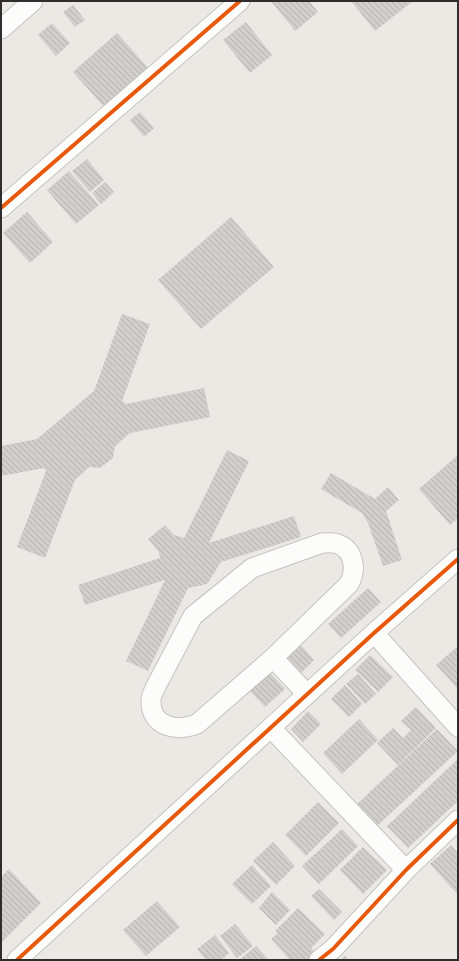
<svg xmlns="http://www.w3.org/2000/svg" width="459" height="961" font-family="Commissioner,sans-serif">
  <defs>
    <pattern id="building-back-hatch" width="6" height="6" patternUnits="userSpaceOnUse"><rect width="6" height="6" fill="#d1cecb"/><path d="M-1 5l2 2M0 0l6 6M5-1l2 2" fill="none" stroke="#b4b1af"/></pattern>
  </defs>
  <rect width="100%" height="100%" fill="#ece8e4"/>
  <!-- building -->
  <path fill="url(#building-back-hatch)" d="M 271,1 L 309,1 L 318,12 L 295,31 Z
    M 351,1 L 413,1 L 375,31 Z
    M 73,5 L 85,20 L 75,27 L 63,12 Z
    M 246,22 L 272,55 L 250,73 L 223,40 Z
    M 52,23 L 70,43 L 56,56 L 38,35 Z
    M 117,33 L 150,70 L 106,109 L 73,72 Z
    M 140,112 L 154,128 L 144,137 L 130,120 Z
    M 87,159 L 104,180 L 90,192 L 72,171 Z
    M 69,171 L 99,205 L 76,224 L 47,190 Z
    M 105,182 L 114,192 L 101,204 L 92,193 Z
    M 27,212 L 53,242 L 30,263 L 3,233 Z
    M 231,217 L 274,267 L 201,329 L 158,280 Z
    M 122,314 L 150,324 L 122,401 L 126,404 L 204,388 L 210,417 L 130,433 L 115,446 L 113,458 L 100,468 L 89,467 L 75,480 L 45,558 L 17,547 L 46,471 L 44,468 L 1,476 L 1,446 L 37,439 L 94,391 Z
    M 227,450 L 249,461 L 209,543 L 294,516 L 301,537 L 221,562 L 207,584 L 188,588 L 148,671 L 126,661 L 165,580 L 85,605 L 78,585 L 160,558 L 159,552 L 148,539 L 165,525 L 174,535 L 184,538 Z
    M 458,455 L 458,518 L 450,525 L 419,489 Z
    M 331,473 L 375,499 L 388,487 L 399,500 L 386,511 L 402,560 L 383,566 L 368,523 L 362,513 L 321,489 Z
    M 368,588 L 381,602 L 341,638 L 328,624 Z
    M 300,644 L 314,660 L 301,673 L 286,657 Z
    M 458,646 L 458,689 L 436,665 Z
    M 370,655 L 393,677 L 378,692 L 355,670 Z
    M 269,672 L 285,689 L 265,707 L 249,690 Z
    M 358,674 L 376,694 L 365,704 L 346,684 Z
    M 345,685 L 362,704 L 349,717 L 331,699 Z
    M 416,707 L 436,728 L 398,765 L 377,743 L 393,728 L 403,738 L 411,730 L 401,721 Z
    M 308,711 L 321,724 L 303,742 L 291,729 Z
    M 359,719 L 378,740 L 342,774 L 323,753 Z
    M 437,729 L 458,751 L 377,826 L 357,804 Z
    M 458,759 L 458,801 L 408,848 L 387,826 Z
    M 318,802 L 339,823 L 306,856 L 285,835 Z
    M 342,829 L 358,846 L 319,884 L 302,866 Z
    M 273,842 L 295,866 L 276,885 L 253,861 Z
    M 451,845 L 458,853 L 458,895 L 430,864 Z
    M 363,847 L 387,870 L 363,894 L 340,870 Z
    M 252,865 L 271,886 L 252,904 L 232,884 Z
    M 9,869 L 41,903 L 1,943 L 1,877 Z
    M 319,889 L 342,912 L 334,920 L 311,896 Z
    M 272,892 L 290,910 L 276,925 L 259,908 Z
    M 157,901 L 180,927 L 146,956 L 123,930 Z
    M 298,908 L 325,934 L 311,948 L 316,953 L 309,960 L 290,960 L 271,939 L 277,934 L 276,930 Z
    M 235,924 L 253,946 L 237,958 L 220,936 Z
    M 215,935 L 229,953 L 221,960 L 206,960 L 197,949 Z
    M 256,946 L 269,960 L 239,960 Z
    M 345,956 L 348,960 L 340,960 Z"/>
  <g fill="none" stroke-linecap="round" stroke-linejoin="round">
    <!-- minor casing -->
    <g stroke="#c5c4c5" stroke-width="21">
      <path id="minor" d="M 1,29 L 33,1
        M 1,208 L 240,1
        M 322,543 C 326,543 333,542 338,544 C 354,550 357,570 349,584 L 273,658 L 197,724 C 177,732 150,727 151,700 C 151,696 154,691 155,688 L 193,616 L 252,568 Z
        M 374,633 L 458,727
        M 273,658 L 307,694
        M 271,728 L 406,870
        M 17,960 L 374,633 L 458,559
        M 319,960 L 333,949 L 406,870 L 458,820"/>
    </g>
    <!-- minor -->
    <use href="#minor" stroke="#fcfcfb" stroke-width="19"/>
    <!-- cycleway casing -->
    <g stroke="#fff" stroke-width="6">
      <path id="cycleway" d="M 1,208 L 240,1
        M 17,960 L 374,633 L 458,559
        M 319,960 L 333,949 L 406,870 L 458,820"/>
    </g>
    <!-- cycleway -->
    <use href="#cycleway" stroke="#e8590c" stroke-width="4"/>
  </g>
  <!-- border -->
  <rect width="459" height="961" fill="none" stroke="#2e2e2e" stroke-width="4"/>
</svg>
